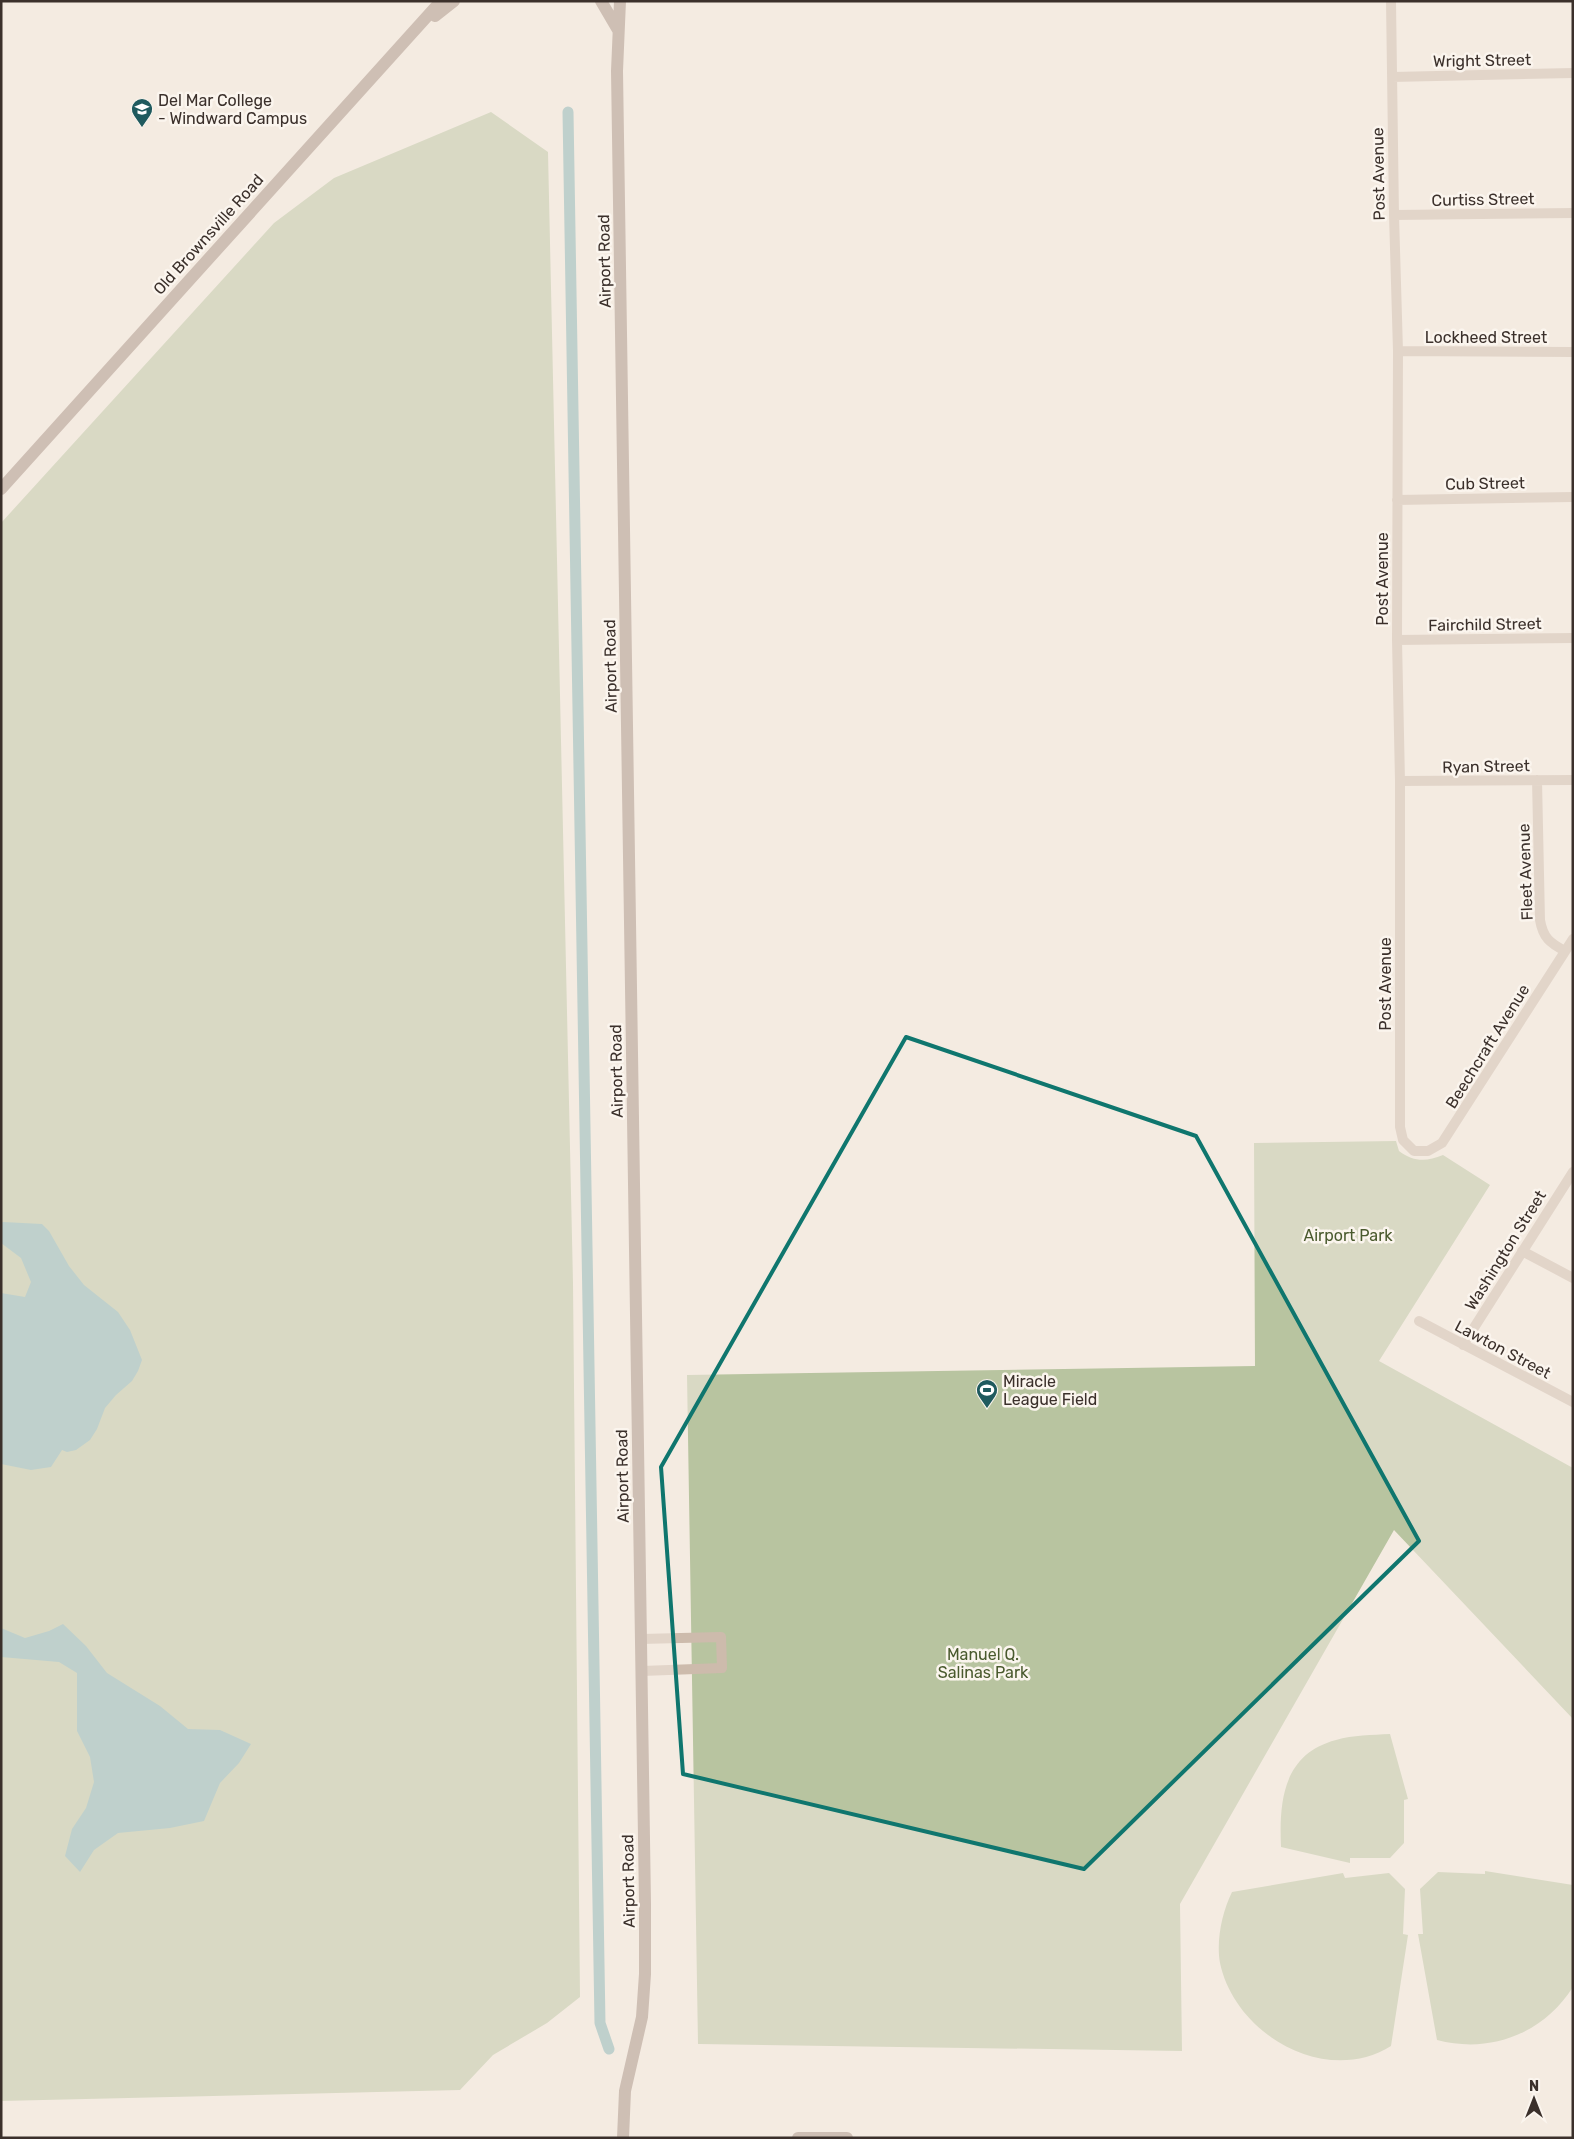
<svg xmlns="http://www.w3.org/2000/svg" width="1574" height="2139" font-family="Rubik,sans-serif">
  <rect width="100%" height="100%" fill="#f4ebe1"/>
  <!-- green -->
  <path fill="#b8c4a0" d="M 491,112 L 548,152 L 573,1283 L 580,1997 L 547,2023 L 493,2055 L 460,2090 L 1,2101 L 1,523 L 274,223 L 334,178 Z
    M 1396,1141 L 1399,1151 C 1414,1162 1426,1162 1443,1155 L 1490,1185 L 1379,1361 L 1573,1468 L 1573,1719 L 1394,1530 L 1180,1904 L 1182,2051 L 698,2044 L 687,1375 L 1255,1366 L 1254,1143 Z
    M 1390,1734 L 1408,1799 L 1404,1800 L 1404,1843 L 1390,1858 L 1350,1858 L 1350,1863 L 1281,1847 C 1279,1801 1283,1754 1336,1740 C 1353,1735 1372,1735 1390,1734 Z
    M 1485,1871 L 1573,1885 L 1573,1987 C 1543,2034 1490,2054 1437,2040 L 1418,1934 L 1423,1934 L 1420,1889 L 1438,1872 L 1485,1874 Z
    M 1343,1873 L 1345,1878 L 1389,1873 L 1405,1889 L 1403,1934 L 1408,1935 L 1391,2046 C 1325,2087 1235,2034 1220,1963 C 1216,1941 1222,1912 1232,1892 Z"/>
  <!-- water -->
  <path fill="#7fb0b2" d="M 3,1222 L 42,1224 L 49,1231 L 69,1266 L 84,1285 L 118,1312 L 130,1330 L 142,1360 L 138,1371 L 132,1381 L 116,1395 L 105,1408 L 97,1429 L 90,1440 L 76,1450 L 67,1452 L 62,1450 L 51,1467 L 31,1470 L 1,1464 L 1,1293 L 25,1297 L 31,1282 L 21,1258 L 1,1243 L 1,1223 Z
    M 63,1624 L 86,1646 L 107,1673 L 160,1706 L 188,1729 L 220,1730 L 251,1744 L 239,1763 L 220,1783 L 204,1821 L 170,1828 L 118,1833 L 94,1850 L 80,1872 L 65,1856 L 72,1829 L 86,1808 L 94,1782 L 90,1757 L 77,1731 L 77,1673 L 59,1662 L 1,1657 L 1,1628 L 25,1638 L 49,1631 Z"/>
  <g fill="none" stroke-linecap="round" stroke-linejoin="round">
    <!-- canal -->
    <path stroke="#7fb0b2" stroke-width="11" d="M 568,112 L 600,2023 L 609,2049"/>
    <!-- street -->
    <path stroke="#cdbbac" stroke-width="10" d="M 1391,1 L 1394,215 L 1398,351 L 1397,640 L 1400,781 L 1400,1127 L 1403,1140 L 1414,1151 L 1428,1151 L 1442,1143 L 1573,939
      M 1392,77 L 1573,73
      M 1394,215 L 1573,213
      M 1398,351 L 1573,352
      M 1397,500 L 1573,497
      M 1397,640 L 1573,638
      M 1537,780 L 1540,920 C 1543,938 1550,943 1565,951
      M 1400,781 L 1573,780
      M 1522,1251 L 1573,1278
      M 1419,1321 L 1573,1402
      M 1463,1345 L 1573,1172
      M 641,1639 L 721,1637 L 722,1668 L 642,1671"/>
    <!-- secondary -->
    <path stroke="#a18a7d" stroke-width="12" d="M 601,1 L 618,30
      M 620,1 L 617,71 L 645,1904 L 645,1974 L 642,2017 L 625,2091 L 623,2138
      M 435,16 L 454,1
      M 1,489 L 441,1
      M 798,2138 L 847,2138"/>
  </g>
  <!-- marked area -->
  <path d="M0 0H1574V2139H0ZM 906,1037 L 1196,1136 L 1419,1541 L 1084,1869 L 683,1774 L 661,1467 Z" fill="#f4ebe1" fill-opacity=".55" fill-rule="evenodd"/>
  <path fill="none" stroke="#0f766e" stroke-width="4" stroke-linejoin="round" d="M 906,1037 L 1196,1136 L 1419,1541 L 1084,1869 L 683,1774 L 661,1467 Z"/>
  <!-- icons -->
  <defs>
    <g id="university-pin" transform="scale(1.125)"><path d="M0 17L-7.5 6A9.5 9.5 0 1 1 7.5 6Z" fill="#1f5a5e" stroke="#fbf5ee"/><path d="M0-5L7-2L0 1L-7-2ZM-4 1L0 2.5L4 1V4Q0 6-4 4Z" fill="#fff"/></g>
    <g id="stadium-pin" transform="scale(1.125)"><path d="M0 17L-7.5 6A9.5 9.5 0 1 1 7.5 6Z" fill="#1f5a5e" stroke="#fbf5ee"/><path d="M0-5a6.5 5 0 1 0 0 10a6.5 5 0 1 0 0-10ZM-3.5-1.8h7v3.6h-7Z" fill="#fff"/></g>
  </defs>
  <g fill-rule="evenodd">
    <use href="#university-pin" x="142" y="109"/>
    <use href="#stadium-pin" x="987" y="1390"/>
  </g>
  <g text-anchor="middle" stroke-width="5" stroke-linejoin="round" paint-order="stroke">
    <!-- street labels -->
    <g font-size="16" fill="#3b302b" stroke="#fbf5ee">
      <text transform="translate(1482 60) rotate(-1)" y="6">Wright Street</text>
      <text transform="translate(1378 174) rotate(-91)" y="6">Post Avenue</text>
      <text transform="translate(1483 199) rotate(-1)" y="6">Curtiss Street</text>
      <text transform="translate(208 234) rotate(-48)" y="6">Old Brownsville Road</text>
      <text transform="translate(604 261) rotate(-91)" y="6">Airport Road</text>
      <text x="1486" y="343">Lockheed Street</text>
      <text transform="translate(1485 483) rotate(-1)" y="6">Cub Street</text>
      <text transform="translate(1382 579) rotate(-90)" y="6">Post Avenue</text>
      <text transform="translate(1485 624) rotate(-1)" y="6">Fairchild Street</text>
      <text transform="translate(610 666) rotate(-91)" y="6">Airport Road</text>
      <text transform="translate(1486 766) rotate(-1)" y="6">Ryan Street</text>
      <text transform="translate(1525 872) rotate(-92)" y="6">Fleet Avenue</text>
      <text transform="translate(1385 984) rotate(-90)" y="6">Post Avenue</text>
      <text transform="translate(1487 1046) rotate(-58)" y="6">Beechcraft Avenue</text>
      <text transform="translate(616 1071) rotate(-91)" y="6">Airport Road</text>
      <text transform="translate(1505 1250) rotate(-58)" y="6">Washington Street</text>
      <text transform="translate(1503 1349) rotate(28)" y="6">Lawton Street</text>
      <text transform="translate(622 1476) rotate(-91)" y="6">Airport Road</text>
      <text transform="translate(628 1881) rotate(-91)" y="6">Airport Road</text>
    </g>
    <!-- poi labels -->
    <g font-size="16" fill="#3b302b" stroke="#fbf5ee" text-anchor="start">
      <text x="158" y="106">Del Mar College<tspan x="158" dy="18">- Windward Campus</tspan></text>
      <text x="1003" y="1387">Miracle<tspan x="1003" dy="18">League Field</tspan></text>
    </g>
    <!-- park labels -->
    <g font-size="16" fill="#4a5a2e" stroke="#fbf5ee">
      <text x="1348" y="1241">Airport Park</text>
      <text x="983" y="1660">Manuel Q.<tspan x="983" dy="18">Salinas Park</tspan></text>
    </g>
  </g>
  <!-- border -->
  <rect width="1574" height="2139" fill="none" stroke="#3b302b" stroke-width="5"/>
  <!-- north arrow -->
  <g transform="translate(1534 2099)" stroke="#fbf5ee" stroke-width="4" paint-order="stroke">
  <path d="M0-4L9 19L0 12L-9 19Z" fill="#3b302b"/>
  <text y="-8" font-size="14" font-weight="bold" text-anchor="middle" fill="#3b302b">N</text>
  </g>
</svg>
